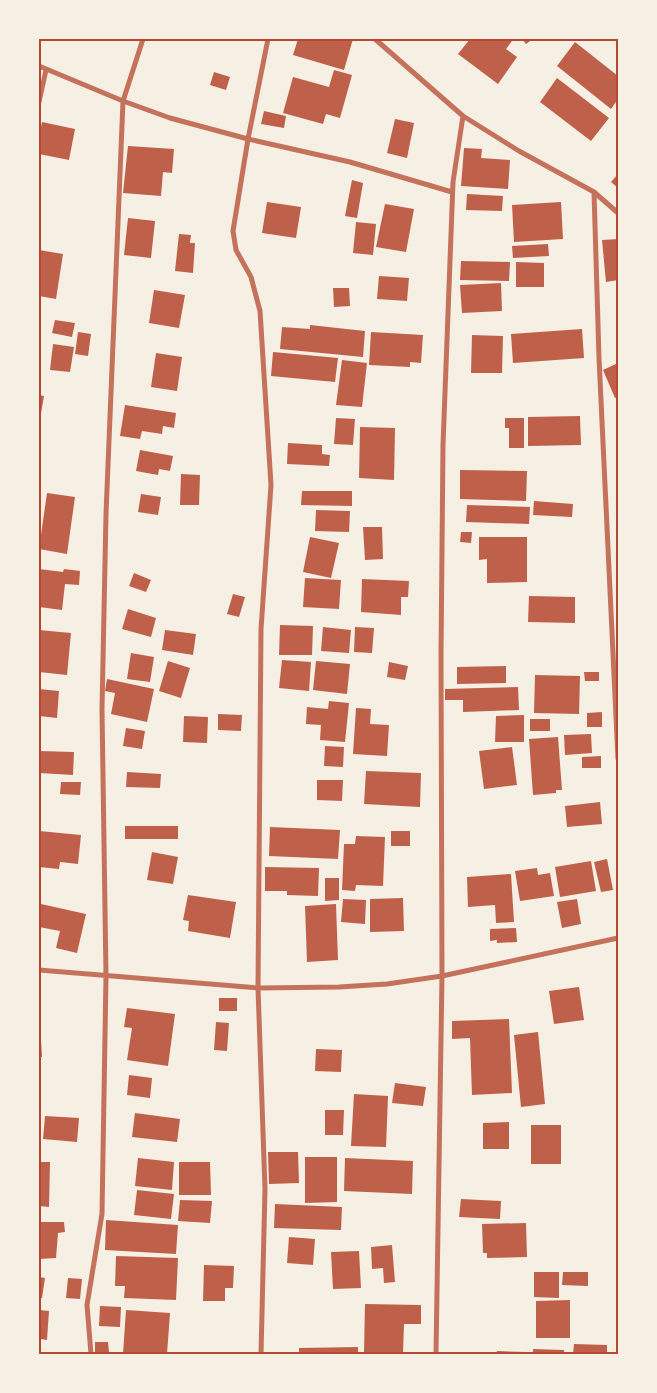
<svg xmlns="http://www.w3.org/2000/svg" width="657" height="1393" font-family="Quicksand,sans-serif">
  <rect width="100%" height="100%" fill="#f6efe4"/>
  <!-- building -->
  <path fill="#bf614a" d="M 298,39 L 353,39 L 344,70 L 293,55 Z
    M 470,39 L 509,39 L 512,41 L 506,49 L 517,57 L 498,84 L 458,54 Z
    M 522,39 L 533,39 L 526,44 Z
    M 575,42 L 618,76 L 618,99 L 611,109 L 557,66 Z
    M 334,70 L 352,75 L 340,118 L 326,114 L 323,124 L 283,113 L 293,77 L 329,87 Z
    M 214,72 L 230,77 L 226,90 L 210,85 Z
    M 557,78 L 609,118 L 591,141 L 540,102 Z
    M 264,111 L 286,116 L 284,128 L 261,124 Z
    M 395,119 L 414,123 L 407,158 L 387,153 Z
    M 42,122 L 75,129 L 69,160 L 39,154 L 39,137 Z
    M 128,146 L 174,149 L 172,173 L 163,172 L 161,196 L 123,193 Z
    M 464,148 L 482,149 L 481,158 L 510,160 L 508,189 L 461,186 Z
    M 618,174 L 618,188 L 611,182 Z
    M 352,180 L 363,183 L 357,218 L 345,216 Z
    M 467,194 L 503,196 L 502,211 L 466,210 Z
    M 267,202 L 301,207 L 296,238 L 262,233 Z
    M 561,202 L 563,239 L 514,242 L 512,205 Z
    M 385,204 L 414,209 L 406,252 L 376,247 Z
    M 128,218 L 155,221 L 151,258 L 124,255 Z
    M 356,222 L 376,224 L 373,255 L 353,253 Z
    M 179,234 L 191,235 L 190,243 L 195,243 L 193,273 L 175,271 Z
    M 618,239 L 618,280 L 606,282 L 602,240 Z
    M 548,244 L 549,256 L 513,258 L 512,246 Z
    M 39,250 L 63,254 L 56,299 L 39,296 Z
    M 461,261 L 510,262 L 509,281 L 460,280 Z
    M 516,262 L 544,263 L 544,287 L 516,287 Z
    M 379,276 L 409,278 L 407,301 L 377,299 Z
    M 501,283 L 502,311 L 462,313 L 460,285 Z
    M 333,288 L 349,288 L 350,306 L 334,307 Z
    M 154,290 L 185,295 L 179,328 L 149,323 Z
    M 55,320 L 75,323 L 72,337 L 52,333 Z
    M 310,325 L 365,331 L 363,357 L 280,349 L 282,327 L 310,329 Z
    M 582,329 L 584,358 L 513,363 L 511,334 Z
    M 78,332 L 91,334 L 88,356 L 75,354 Z
    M 371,332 L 423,335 L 421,363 L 410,362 L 410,367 L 369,365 Z
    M 472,335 L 503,336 L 502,373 L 471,373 Z
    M 53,344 L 74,347 L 70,372 L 50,370 Z
    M 273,352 L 338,358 L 335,382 L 271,376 Z
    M 156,353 L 182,357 L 177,391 L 151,387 Z
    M 342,360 L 367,363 L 362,407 L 336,405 Z
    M 618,363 L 618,397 L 615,398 L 603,370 Z
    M 39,395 L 44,396 L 40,419 L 39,419 Z
    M 125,405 L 176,413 L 174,428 L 163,426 L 162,434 L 142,431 L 140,439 L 120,436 Z
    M 580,416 L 581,445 L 528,446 L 528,417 Z
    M 336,418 L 355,419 L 353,445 L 334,444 Z
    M 505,418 L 524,418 L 524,448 L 509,448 L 509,428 L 505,428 Z
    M 360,427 L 395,428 L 394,480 L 359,478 Z
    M 288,443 L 322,445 L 322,454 L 330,455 L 329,466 L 287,464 Z
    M 140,450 L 173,456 L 170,471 L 159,469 L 158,475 L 136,471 Z
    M 460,470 L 527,471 L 526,501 L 460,499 Z
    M 181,474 L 200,475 L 199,505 L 180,505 Z
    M 302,491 L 352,491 L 352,506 L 301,505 Z
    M 47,493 L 75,497 L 67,554 L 39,549 Z
    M 141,494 L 161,497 L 158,515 L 138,512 Z
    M 534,501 L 573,504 L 572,517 L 533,515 Z
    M 467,505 L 530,507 L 529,524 L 466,522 Z
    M 316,510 L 350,511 L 349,532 L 315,531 Z
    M 363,527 L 382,527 L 383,559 L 365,560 Z
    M 461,532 L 472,532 L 471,543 L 460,542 Z
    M 310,537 L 339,543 L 331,578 L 303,572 Z
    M 479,537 L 527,537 L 527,582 L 487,583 L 487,559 L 479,560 Z
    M 39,569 L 63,572 L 64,569 L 80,571 L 79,585 L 65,584 L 62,610 L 39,607 Z
    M 134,573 L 151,580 L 146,592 L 129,586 Z
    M 305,578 L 341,580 L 339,609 L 303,607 Z
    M 362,579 L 409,581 L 408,597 L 401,597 L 401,615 L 361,612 Z
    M 233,594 L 245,597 L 239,617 L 227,614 Z
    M 529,596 L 575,597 L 575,623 L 528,622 Z
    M 128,609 L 156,618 L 151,637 L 122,629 Z
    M 280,625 L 313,626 L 312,655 L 279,655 Z
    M 323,627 L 351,630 L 349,653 L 321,651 Z
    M 355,627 L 374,628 L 372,653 L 354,652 Z
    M 39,630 L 71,633 L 67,675 L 39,672 Z
    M 165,630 L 196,634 L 193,655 L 162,650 Z
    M 131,653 L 154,657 L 150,682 L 127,679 Z
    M 282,660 L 311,662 L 309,691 L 279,688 Z
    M 168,661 L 190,668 L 181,698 L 159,691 Z
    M 316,661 L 350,664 L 347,694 L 313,690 Z
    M 389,662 L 408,666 L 405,680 L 387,677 Z
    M 506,666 L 506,683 L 457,684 L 457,667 Z
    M 584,672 L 599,672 L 599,681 L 585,681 Z
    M 535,675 L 580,676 L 579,714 L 534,713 Z
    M 107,679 L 154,689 L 147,722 L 111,714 L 115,693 L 105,691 Z
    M 518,687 L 519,710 L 463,712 L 463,700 L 445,700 L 445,689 Z
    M 39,689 L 59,691 L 57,718 L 39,716 Z
    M 329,701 L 349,703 L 345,742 L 320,740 L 321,725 L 306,724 L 307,707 L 328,709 Z
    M 356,708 L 371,709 L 370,724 L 389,725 L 387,756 L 353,754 Z
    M 602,712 L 602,727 L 587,727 L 587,713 Z
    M 218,714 L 242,715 L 241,731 L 218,730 Z
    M 524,715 L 524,742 L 495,742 L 496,716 Z
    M 184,716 L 208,717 L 207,743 L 183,742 Z
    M 530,719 L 550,719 L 550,731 L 530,731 Z
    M 126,728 L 145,731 L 142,749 L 123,746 Z
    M 591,734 L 592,753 L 565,755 L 564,735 Z
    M 558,737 L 562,790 L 556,790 L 556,793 L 533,795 L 529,739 Z
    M 325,746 L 344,747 L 343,767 L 324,766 Z
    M 512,747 L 517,785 L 484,789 L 479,751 Z
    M 39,751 L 74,752 L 73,775 L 39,773 Z
    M 601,756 L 601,768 L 582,768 L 582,757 Z
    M 366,771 L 421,773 L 420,807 L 364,804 Z
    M 127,772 L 161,774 L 160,788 L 126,787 Z
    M 317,780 L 343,780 L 342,801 L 317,800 Z
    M 61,782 L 81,782 L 80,795 L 60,794 Z
    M 600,802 L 602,824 L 567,827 L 565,806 Z
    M 125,826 L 178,826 L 178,839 L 125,839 Z
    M 270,827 L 340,830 L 338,859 L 269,856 Z
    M 39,831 L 81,835 L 78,864 L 60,862 L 59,869 L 39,867 Z
    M 391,831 L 410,831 L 410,846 L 391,846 Z
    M 356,836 L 385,837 L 383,886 L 356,885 L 355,891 L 342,890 L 344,844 L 355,844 Z
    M 152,852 L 178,857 L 173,884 L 147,880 Z
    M 607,859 L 613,890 L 601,892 L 594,862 Z
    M 591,861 L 596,891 L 560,897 L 555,867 Z
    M 265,867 L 319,868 L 318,896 L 287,895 L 287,891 L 265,891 Z
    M 537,868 L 538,875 L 550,873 L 554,896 L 520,901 L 515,871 Z
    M 511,874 L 514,922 L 496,923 L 495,905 L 468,907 L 467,877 Z
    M 325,878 L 339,878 L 339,900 L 325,901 Z
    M 188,895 L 236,902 L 230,938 L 188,931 L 189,921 L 183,920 Z
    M 403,898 L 404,931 L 370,932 L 370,899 Z
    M 343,899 L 366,900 L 365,924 L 341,922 Z
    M 577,899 L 581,924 L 562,928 L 557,902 Z
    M 41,904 L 86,914 L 77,953 L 56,948 L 60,931 L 39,927 L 39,913 Z
    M 336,904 L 338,960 L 307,962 L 305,906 Z
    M 516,928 L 517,942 L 497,943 L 497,940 L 490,941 L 490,929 Z
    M 579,987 L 584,1020 L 554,1024 L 549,991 Z
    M 219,998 L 237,998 L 237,1011 L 219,1011 Z
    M 127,1008 L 175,1014 L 168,1066 L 127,1060 L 132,1028 L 124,1027 Z
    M 509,1019 L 512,1093 L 472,1095 L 470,1038 L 452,1039 L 452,1021 Z
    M 216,1022 L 229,1023 L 227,1051 L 214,1050 Z
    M 39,1023 L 40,1023 L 42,1057 L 39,1057 Z
    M 538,1032 L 545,1104 L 521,1107 L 514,1035 Z
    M 316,1049 L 342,1050 L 341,1072 L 315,1071 Z
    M 129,1075 L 152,1078 L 150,1098 L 127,1095 Z
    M 395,1083 L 426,1087 L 423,1106 L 392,1103 Z
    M 354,1094 L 388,1096 L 386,1147 L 351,1146 Z
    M 325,1110 L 344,1110 L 343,1135 L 325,1135 Z
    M 135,1113 L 180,1119 L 177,1142 L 132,1137 Z
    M 45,1116 L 79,1118 L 77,1142 L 43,1139 Z
    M 509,1122 L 509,1149 L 483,1149 L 483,1123 Z
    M 531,1125 L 561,1125 L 561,1164 L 531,1164 Z
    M 268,1152 L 298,1152 L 299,1183 L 269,1184 Z
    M 305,1157 L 337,1157 L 337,1202 L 305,1203 Z
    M 138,1158 L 174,1162 L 172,1190 L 135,1186 Z
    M 345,1158 L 413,1161 L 412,1194 L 344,1191 Z
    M 39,1162 L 50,1162 L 49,1207 L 39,1206 Z
    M 179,1162 L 210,1162 L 211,1195 L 179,1195 Z
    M 137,1190 L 174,1194 L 171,1219 L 134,1215 Z
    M 461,1199 L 501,1201 L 500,1219 L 459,1217 Z
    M 180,1200 L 212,1201 L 210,1223 L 178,1221 Z
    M 275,1204 L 342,1207 L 341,1230 L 274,1228 Z
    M 106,1220 L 178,1225 L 176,1254 L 105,1250 Z
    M 39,1222 L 64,1222 L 65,1232 L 58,1233 L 56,1258 L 39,1259 Z
    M 526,1223 L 527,1257 L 487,1258 L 487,1253 L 483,1253 L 482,1224 Z
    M 289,1237 L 315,1239 L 313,1265 L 287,1263 Z
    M 392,1245 L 395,1282 L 384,1283 L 383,1268 L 372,1269 L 371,1247 Z
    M 359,1251 L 361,1288 L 333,1289 L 331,1252 Z
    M 116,1256 L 178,1258 L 176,1300 L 124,1298 L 125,1286 L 115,1286 Z
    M 204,1265 L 234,1266 L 233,1288 L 225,1288 L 225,1301 L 203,1301 Z
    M 534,1272 L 559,1272 L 559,1298 L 534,1297 Z
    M 563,1272 L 588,1272 L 588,1286 L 562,1285 Z
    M 39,1277 L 45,1278 L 42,1298 L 39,1298 Z
    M 68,1278 L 82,1279 L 80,1299 L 66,1298 Z
    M 570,1300 L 570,1338 L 536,1338 L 536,1301 Z
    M 365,1304 L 421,1305 L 421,1324 L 404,1324 L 403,1353 L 364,1352 Z
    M 100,1306 L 121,1307 L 120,1327 L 99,1326 Z
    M 39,1310 L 49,1311 L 47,1340 L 41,1339 L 40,1348 L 39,1348 Z
    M 126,1310 L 170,1313 L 167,1354 L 123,1354 Z
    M 95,1342 L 108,1342 L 109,1352 L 95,1352 Z
    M 574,1344 L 607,1345 L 607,1354 L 573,1354 Z
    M 358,1347 L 358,1354 L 299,1354 L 299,1348 Z
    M 533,1349 L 564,1350 L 564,1354 L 533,1354 Z
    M 497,1351 L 525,1352 L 525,1354 L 496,1354 Z"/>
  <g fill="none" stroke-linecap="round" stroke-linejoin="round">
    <!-- minor -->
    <path stroke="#c5725c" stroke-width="5" d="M 375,39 L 463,116 L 519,151 L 594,192 L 618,213
      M 39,66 L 123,101 L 170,118 L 248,139 L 350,162 L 452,192
      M 39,102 L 46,70
      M 594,192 L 599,358 L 618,759
      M 39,970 L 258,988 L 339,987 L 387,984 L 442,976 L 618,938
      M 91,1354 L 87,1305 L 102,1214 L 106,976 L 102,709 L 106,514 L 123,101 L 143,39
      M 261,1354 L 265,1189 L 258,988 L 261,629 L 271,485 L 260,311 L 251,277 L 236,250 L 233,231 L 248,139 L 268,39
      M 436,1354 L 442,976 L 441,653 L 443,445 L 453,182 L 463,116"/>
  </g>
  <!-- border -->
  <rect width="657" height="1393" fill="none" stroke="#f6efe4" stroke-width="80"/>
  <rect x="40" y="40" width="577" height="1313" fill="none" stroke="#b5482f" stroke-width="2"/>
</svg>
